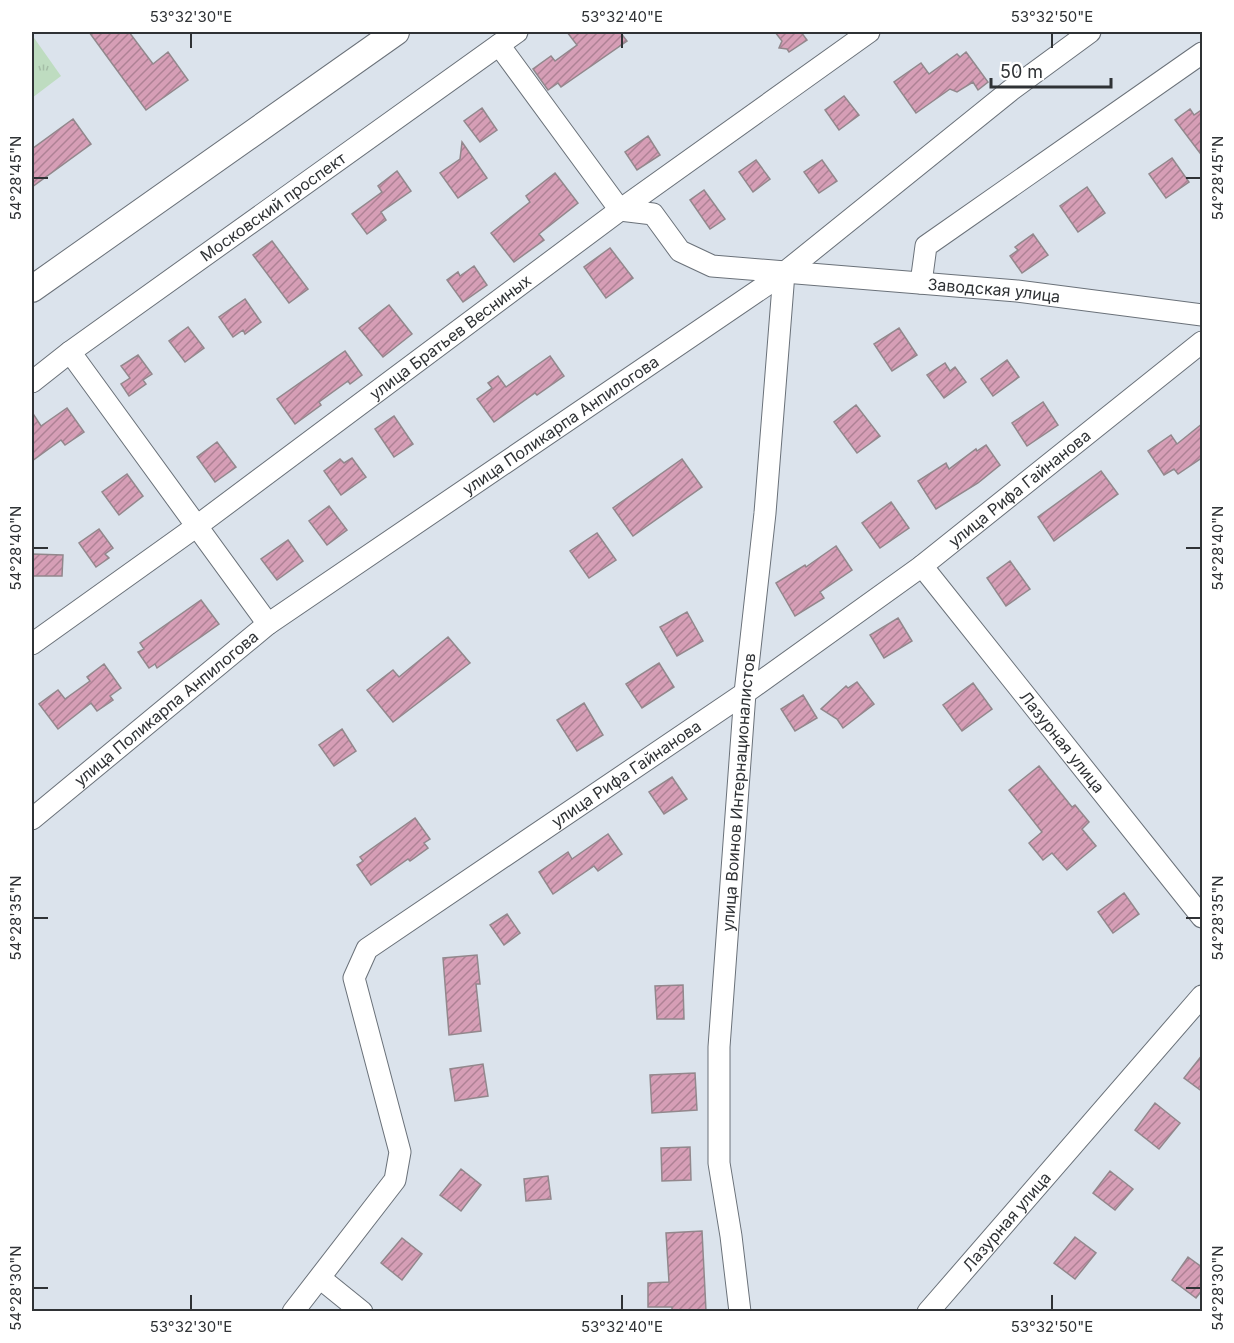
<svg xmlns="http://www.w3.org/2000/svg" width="1234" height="1343" font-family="Inter,sans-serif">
  <defs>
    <pattern id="grass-tufts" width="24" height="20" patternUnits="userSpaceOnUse" patternTransform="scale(1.5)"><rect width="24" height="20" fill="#bedcc0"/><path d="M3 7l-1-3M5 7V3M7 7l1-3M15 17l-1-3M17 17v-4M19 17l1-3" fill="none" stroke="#a4bda6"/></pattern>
    <pattern id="building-hatch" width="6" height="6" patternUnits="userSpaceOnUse" patternTransform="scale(1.5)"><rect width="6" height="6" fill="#d69eb6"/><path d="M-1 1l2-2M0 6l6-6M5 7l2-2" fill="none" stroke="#ae8195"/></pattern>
  </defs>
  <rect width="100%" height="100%" fill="#dbe3ec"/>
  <!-- grass -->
  <path fill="url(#grass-tufts)" d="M 32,35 L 61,76 L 32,98 Z"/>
  <!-- building -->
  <path fill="url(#building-hatch)" stroke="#92878c" stroke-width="1.5" d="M 89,32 L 129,32 L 153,64 L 168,52 L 188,80 L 146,110 Z
    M 567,32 L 620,32 L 627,41 L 561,87 L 558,83 L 548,90 L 533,69 L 551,56 L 555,61 L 577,45 Z
    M 775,32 L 801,32 L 807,40 L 789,52 L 787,49 L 779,48 L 782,41 Z
    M 966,52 L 988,82 L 978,90 L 973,82 L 957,92 L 950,89 L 916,113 L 894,82 L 921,63 L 929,74 L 957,54 L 960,57 Z
    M 844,96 L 859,115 L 839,130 L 825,110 Z
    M 482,108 L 497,130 L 480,142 L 464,121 Z
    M 1190,109 L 1194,115 L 1203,109 L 1203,157 L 1175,120 Z
    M 73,119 L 91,144 L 32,187 L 32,149 Z
    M 648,136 L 660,155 L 637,170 L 625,152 Z
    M 462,142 L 487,178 L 458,198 L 440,173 L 460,159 Z
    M 1172,158 L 1189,182 L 1166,198 L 1149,174 Z
    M 756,160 L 770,179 L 753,192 L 739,172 Z
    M 822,160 L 837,181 L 819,193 L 804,172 Z
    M 397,171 L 411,191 L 381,212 L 386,220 L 367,234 L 352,214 L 382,192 L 378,186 Z
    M 555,173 L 578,203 L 539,234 L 544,240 L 514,262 L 491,233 L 530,202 L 526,196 Z
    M 1087,187 L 1105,213 L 1078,232 L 1060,206 Z
    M 704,190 L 725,219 L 710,229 L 690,200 Z
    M 1033,234 L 1048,255 L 1022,273 L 1010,256 L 1018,250 L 1015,247 Z
    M 272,241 L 308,289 L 289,303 L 253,255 Z
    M 610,248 L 633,278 L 606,298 L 584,267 Z
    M 474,266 L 487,285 L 463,302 L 447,280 L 458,272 L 460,276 Z
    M 245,299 L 261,322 L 245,334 L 243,330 L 233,337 L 219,317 Z
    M 389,305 L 412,334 L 383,357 L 359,328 Z
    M 188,327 L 204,348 L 185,362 L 169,341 Z
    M 899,328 L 917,355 L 892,371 L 874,344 Z
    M 345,351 L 362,375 L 350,384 L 348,381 L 319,402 L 321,405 L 295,424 L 277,399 Z
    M 138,355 L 152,374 L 143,380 L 146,384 L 129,396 L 121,384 L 130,378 L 121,366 Z
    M 550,356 L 564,376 L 537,395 L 535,393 L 494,422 L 477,399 L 492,388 L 488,383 L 498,376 L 506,387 Z
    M 1007,360 L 1019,377 L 993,396 L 981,379 Z
    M 945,363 L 950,371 L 955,367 L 966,382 L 944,398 L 927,375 Z
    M 1043,402 L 1058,425 L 1027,446 L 1012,423 Z
    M 856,405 L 880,436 L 857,453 L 834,422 Z
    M 67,408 L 84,432 L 65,445 L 61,440 L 32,461 L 32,412 L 41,426 Z
    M 394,416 L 413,444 L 394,457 L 375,429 Z
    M 1203,423 L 1203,457 L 1178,474 L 1174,469 L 1164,475 L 1148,451 L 1171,435 L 1177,444 Z
    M 217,442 L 236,467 L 215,482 L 197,457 Z
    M 986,445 L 1000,465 L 978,483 L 936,509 L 918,481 L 946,463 L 949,469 L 976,449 L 977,451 Z
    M 352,458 L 366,477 L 341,495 L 324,471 L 340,459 L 344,463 Z
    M 682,459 L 702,487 L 633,536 L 613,508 Z
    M 1101,471 L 1118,494 L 1054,541 L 1038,517 Z
    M 127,474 L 143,496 L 119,515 L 102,492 Z
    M 891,502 L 909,528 L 880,548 L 862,523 Z
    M 329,506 L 347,530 L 327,545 L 309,521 Z
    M 99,529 L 113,548 L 105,554 L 109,558 L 96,567 L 79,543 Z
    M 597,533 L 616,560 L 589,578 L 570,551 Z
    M 288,540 L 303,561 L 277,580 L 261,559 Z
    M 836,546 L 852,570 L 820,592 L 824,598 L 795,616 L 776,583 L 805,565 L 806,567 Z
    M 32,554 L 63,555 L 62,576 L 32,576 Z
    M 1010,561 L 1030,589 L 1006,606 L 987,578 Z
    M 201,600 L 219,624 L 157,668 L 155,664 L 149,668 L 138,652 L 144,649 L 140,643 Z
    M 687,612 L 703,641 L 677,656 L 660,627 Z
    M 898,618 L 912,641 L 884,658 L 870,635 Z
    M 448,637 L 470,663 L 393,722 L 367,690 L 393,670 L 399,677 Z
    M 659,663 L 674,687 L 642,708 L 626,684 Z
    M 104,664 L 121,688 L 110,696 L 113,700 L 97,711 L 91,703 L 58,729 L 39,704 L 58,690 L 65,699 L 90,681 L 87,677 Z
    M 857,682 L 874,704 L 843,728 L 837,719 L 821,709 L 846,686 L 848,688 Z
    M 973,683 L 992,709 L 962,731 L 943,705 Z
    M 803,695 L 817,718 L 795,731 L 781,709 Z
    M 584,703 L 603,735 L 577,751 L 557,720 Z
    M 342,729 L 356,751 L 334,766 L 319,745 Z
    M 1039,766 L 1072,807 L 1075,805 L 1089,822 L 1082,829 L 1096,846 L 1067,870 L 1052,853 L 1043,860 L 1029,843 L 1042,832 L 1009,790 Z
    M 672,777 L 687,799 L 664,814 L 649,792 Z
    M 415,818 L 430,839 L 424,843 L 428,848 L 410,861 L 408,859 L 371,885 L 357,865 L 363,861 L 360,857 Z
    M 608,834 L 622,854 L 598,871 L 594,866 L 553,894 L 539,872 L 568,852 L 572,859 Z
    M 1124,893 L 1139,914 L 1113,933 L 1098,912 Z
    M 507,914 L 520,933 L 504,945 L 490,925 Z
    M 477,955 L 480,984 L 476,984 L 481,1031 L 449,1035 L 443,958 Z
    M 683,985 L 684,1019 L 657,1019 L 655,986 Z
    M 1203,1054 L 1203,1092 L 1184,1078 Z
    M 483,1064 L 488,1096 L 455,1101 L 450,1069 Z
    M 695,1073 L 697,1110 L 652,1113 L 650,1075 Z
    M 1155,1103 L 1180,1123 L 1159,1149 L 1135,1130 Z
    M 690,1147 L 691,1180 L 662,1181 L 661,1148 Z
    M 461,1169 L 481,1185 L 461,1211 L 440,1195 Z
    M 1110,1171 L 1133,1189 L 1115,1210 L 1093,1193 Z
    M 548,1176 L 551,1199 L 526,1201 L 524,1179 Z
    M 702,1231 L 706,1311 L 672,1311 L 672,1307 L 648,1307 L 648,1283 L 669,1282 L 666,1233 Z
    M 1075,1237 L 1096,1253 L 1075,1279 L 1054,1263 Z
    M 402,1238 L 422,1254 L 402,1280 L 381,1263 Z
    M 1188,1257 L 1203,1268 L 1203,1289 L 1196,1298 L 1172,1280 Z"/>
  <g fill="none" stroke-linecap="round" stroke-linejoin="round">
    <!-- minor casing -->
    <g stroke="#6a7179" stroke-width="23">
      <g id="minor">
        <path id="s1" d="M 499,45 L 620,210 L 653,214 L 680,251 L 712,266 L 1017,291 L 1202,315"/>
        <path d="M 921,283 L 926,246 L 1202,53"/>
        <path d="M 70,352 L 268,624"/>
        <path id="s2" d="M 32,382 L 70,352 L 517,32"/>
        <path id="s3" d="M 922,566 L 1202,917"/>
        <path id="s4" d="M 32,644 L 197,526 L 620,210 L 869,32"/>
        <path id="s5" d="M 32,819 L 268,624 L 784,273 L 1011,90 L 1090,32"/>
        <path d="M 320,1278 L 362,1312"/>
        <path id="s6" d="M 293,1312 L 395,1180 L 400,1152 L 354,978 L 367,949 L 745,693 L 922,566 L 1202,342"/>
        <path id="s7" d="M 740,1312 L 731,1236 L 719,1163 L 719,1047 L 745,693 L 765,513 L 784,273"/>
        <path id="s8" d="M 928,1312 L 1202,996"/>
      </g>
    </g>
    <!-- major casing -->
    <g stroke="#6a7179" stroke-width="28">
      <path id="major" d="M 32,289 L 396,32"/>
    </g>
    <!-- minor -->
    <use href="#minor" stroke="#fff" stroke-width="21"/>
    <!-- major -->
    <use href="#major" stroke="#fff" stroke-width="26"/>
  </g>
  <!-- ticks -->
  <path fill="none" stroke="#2f3235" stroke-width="2" d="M 191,33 L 191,48M 622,33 L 622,48M 1052,33 L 1052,48M 33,178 L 48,178M 1186,178 L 1201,178M 33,548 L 48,548M 1186,548 L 1201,548M 33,918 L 48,918M 1186,918 L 1201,918M 33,1288 L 48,1288M 1186,1288 L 1201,1288M 191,1295 L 191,1310M 622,1295 L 622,1310M 1052,1295 L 1052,1310"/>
  <g text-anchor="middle" stroke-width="5" stroke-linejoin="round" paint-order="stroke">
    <!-- street labels -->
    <g font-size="16" fill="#2f3235" stroke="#fff">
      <text dy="6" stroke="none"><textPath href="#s2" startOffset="298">Московский проспект</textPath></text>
      <text dy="6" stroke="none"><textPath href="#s1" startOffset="602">Заводская улица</textPath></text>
      <text dy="6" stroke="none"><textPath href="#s4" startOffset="519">улица Братьев Весниных</textPath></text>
      <text dy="6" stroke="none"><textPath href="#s5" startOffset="660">улица Поликарпа Анпилогова</textPath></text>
      <text dy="6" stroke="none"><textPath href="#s6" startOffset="1206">улица Рифа Гайнанова</textPath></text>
      <text dy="6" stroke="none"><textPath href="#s5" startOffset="174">улица Поликарпа Анпилогова</textPath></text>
      <text dy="6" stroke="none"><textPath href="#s3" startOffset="225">Лазурная улица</textPath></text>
      <text dy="6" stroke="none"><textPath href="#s6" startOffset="720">улица Рифа Гайнанова</textPath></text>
      <text dy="6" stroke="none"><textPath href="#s7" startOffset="522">улица Воинов Интернационалистов</textPath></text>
      <text dy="6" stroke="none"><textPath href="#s8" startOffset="120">Лазурная улица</textPath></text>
    </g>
  </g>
  <!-- border -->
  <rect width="1234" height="1343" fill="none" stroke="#ffffff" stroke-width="66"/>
  <!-- scale -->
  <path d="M991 78v9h120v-9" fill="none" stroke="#2f3235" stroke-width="3"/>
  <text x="1000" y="78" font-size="18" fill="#2f3235" stroke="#ffffff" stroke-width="4.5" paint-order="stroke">50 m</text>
  <rect x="33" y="33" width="1168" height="1277" fill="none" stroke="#2f3235" stroke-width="2"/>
  <g font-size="15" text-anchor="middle" fill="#2f3235">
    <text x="191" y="22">53°32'30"E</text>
    <text x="622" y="22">53°32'40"E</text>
    <text x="1052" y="22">53°32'50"E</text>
    <text transform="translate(16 178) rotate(-90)" y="5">54°28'45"N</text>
    <text transform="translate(1218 178) rotate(-90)" y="5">54°28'45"N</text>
    <text transform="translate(16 548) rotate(-90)" y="5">54°28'40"N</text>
    <text transform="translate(1218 548) rotate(-90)" y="5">54°28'40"N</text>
    <text transform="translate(16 918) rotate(-90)" y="5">54°28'35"N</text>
    <text transform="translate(1218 918) rotate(-90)" y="5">54°28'35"N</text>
    <text transform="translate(16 1288) rotate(-90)" y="5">54°28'30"N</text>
    <text transform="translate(1218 1288) rotate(-90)" y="5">54°28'30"N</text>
    <text x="191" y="1332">53°32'30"E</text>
    <text x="622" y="1332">53°32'40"E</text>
    <text x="1052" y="1332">53°32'50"E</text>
  </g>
</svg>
